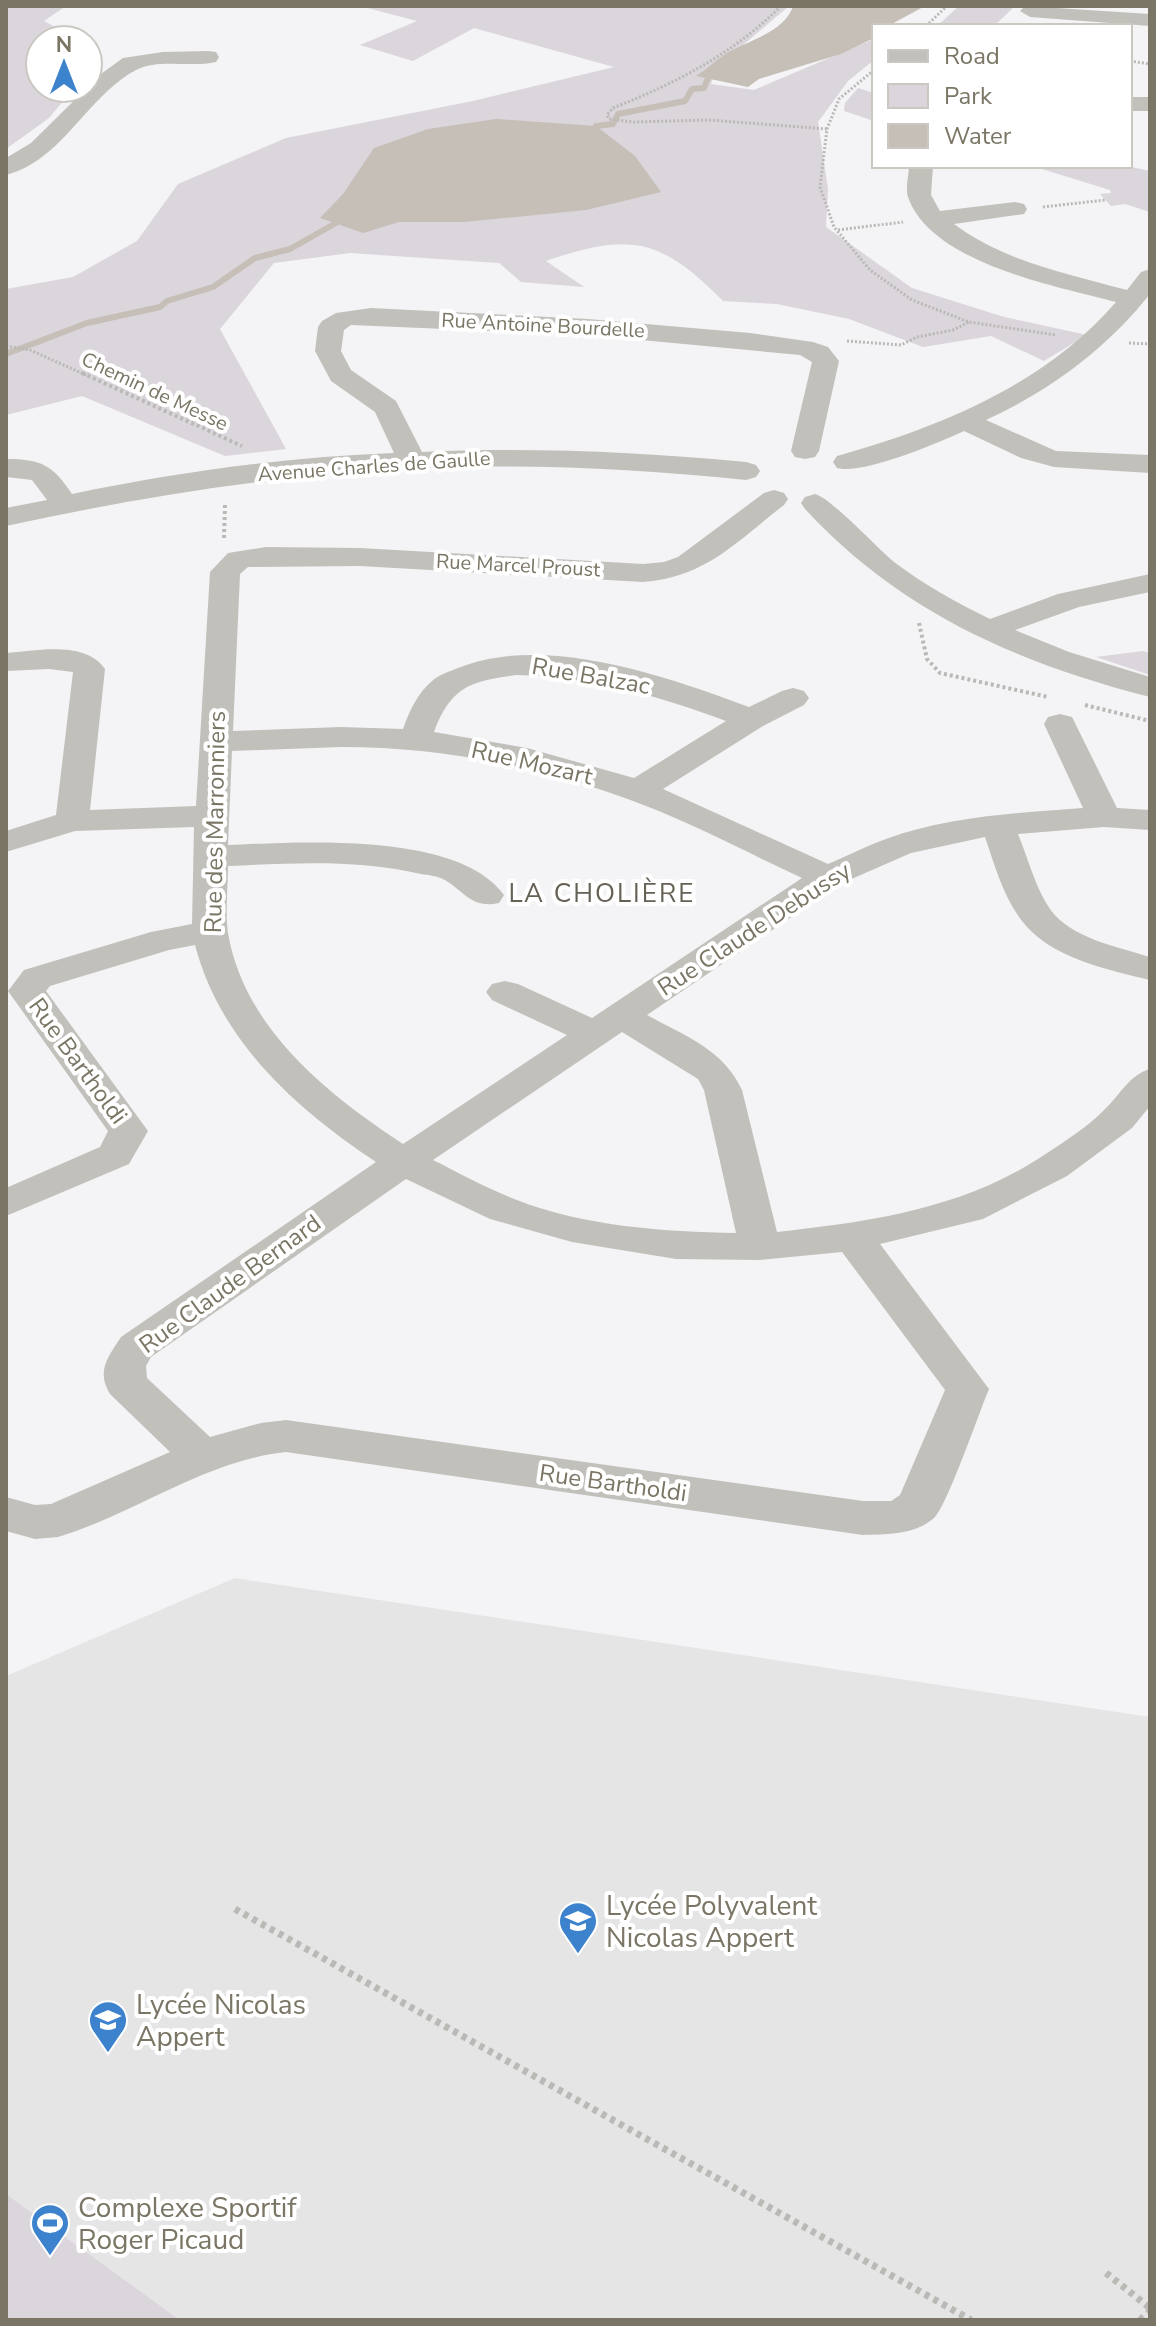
<svg xmlns="http://www.w3.org/2000/svg" width="1156" height="2326" font-family="'Nunito Sans',sans-serif">
  <rect width="100%" height="100%" fill="#f4f3f6"/>
  <!-- built -->
  <path fill="#e6e5e6" d="M 235,1578 L 1150,1717 L 1150,2320 L 180,2320 L 6,2194 L 6,1676 Z"/>
  <!-- green -->
  <path fill="#dbd5dc" d="M 6,6 L 66,6 L 44,21 L 80,40 L 40,40 L 40,88 L 74,88 L 49,118 L 6,149 Z
    M 360,6 L 789,6 L 717,67 L 711,84 L 754,90 L 874,39 L 874,60 L 848,81 L 818,122 L 828,189 L 826,227 L 912,288 L 1004,317 L 1087,335 L 1044,361 L 991,336 L 923,347 L 849,319 L 777,304 L 723,301 C 661,238 630,232 546,261 L 584,287 L 521,282 L 499,263 L 350,253 L 274,263 L 220,329 L 286,449 L 225,456 L 82,396 L 6,415 L 6,289 L 73,277 L 137,241 L 178,184 L 286,138 L 473,101 L 614,67 L 474,28 L 413,61 L 360,45 L 417,21 Z
    M 959,6 L 1015,6 L 994,26 L 937,26 Z
    M 858,88 L 874,93 L 874,121 L 844,111 L 845,103 Z
    M 1032,166 L 1127,166 L 1150,171 L 1150,212 L 1125,204 L 1111,206 L 1100,194 L 1111,193 L 1110,190 Z
    M 1143,651 L 1150,653 L 1150,675 L 1096,657 Z
    M 6,2194 L 180,2320 L 6,2320 Z"/>
  <!-- water -->
  <path fill="#c5bfb7" d="M 793,6 L 925,6 L 888,26 L 874,26 L 874,38 L 841,54 L 759,79 L 748,87 L 696,76 C 707,69 716,60 727,53 C 748,41 786,31 793,6 Z
    M 496,119 L 596,126 L 635,156 L 661,192 L 586,210 L 464,222 L 399,222 L 363,233 L 320,218 L 343,194 L 374,148 L 428,129 Z"/>
  <g fill="none" stroke-linecap="round" stroke-linejoin="round">
    <!-- stream -->
    <path stroke="#c5bfb7" stroke-width="6" d="M 596,126 L 613,124 L 618,114 L 685,101 L 692,89 L 704,88 L 708,78
      M 6,354 L 87,323 L 160,307 L 167,301 L 213,287 L 255,258 L 290,249 L 336,223"/>
    <!-- path-far2 -->
    <path stroke="#bab9b5" stroke-width="3" stroke-dasharray="2 2" stroke-linecap="butt" d="M 781,6 C 733,54 676,83 613,108 L 607,115 L 609,119 L 634,122 L 709,120 L 827,129
      M 926,26 L 947,6
      M 1130,61 L 1150,64
      M 874,70 L 839,99 L 827,129 L 820,187 L 834,227 L 870,270 L 912,300 L 969,322 L 1056,335
      M 1043,207 L 1105,200
      M 838,230 L 903,222
      M 847,341 L 901,345 L 917,337 L 953,330 L 969,322
      M 1129,343 L 1150,344
      M 6,346 L 30,350 L 86,375"/>
    <!-- path-far1 -->
    <path stroke="#bab9b5" stroke-width="4" stroke-dasharray="3 3" stroke-linecap="butt" d="M 82,373 L 242,446
      M 224,538 L 225,505
      M 919,623 L 927,659 L 940,673 L 1048,697
      M 1085,705 L 1150,721"/>
    <!-- path -->
    <path stroke="#bab9b5" stroke-width="7" stroke-dasharray="5 5" stroke-linecap="butt" d="M 235,1909 L 971,2320
      M 1106,2273 L 1150,2308
      M 1140,2320 L 1150,2311"/>
    <!-- minor -->
    <path fill="#c2c0bb" fill-rule="evenodd" d="M 1025,6 L 1150,14 L 1150,26 L 1030,17 L 1020,11 Z
      M 208,51 L 216,52 L 219,57 L 216,62 C 191,68 159,58 136,70 C 87,96 62,161 6,175 L 6,158 L 31,143 L 101,74 L 123,58 L 163,52 Z
      M 1130,97 L 1150,97 L 1150,111 L 1130,111 Z
      M 909,166 L 933,166 L 931,195 L 940,211 L 1015,202 L 1024,204 L 1027,209 L 1024,214 L 954,224 C 1003,261 1068,274 1127,290 L 1141,272 L 1150,269 L 1150,294 C 1106,349 1051,390 986,420 L 1056,451 L 1150,455 L 1150,473 L 1054,467 L 1021,458 L 964,431 C 938,443 863,475 837,468 L 833,462 L 837,456 C 938,428 1046,384 1116,302 C 1055,286 931,263 908,197 C 905,188 909,175 909,166 Z
      M 371,308 L 588,319 L 750,333 L 813,342 L 828,347 L 839,361 L 819,451 L 815,457 L 805,459 L 795,457 L 791,451 L 812,362 L 800,355 L 588,335 L 351,325 L 344,330 L 341,351 L 351,370 L 396,401 L 422,452 C 531,447 638,452 746,462 L 756,465 L 760,471 L 756,477 L 746,480 C 653,471 561,465 468,467 C 312,469 158,493 6,526 L 6,508 L 47,500 L 32,480 L 6,477 L 6,459 C 41,459 53,465 72,494 C 178,472 286,457 394,453 L 375,412 L 331,381 L 315,351 L 318,327 L 322,321 L 336,313 Z
      M 774,490 L 784,493 L 788,499 L 784,505 C 736,542 706,577 643,582 L 360,566 L 248,567 L 240,574 L 233,731 L 341,727 L 403,729 C 409,712 417,694 431,682 C 438,675 448,672 458,668 C 544,633 666,676 749,707 L 782,691 L 793,688 L 804,691 L 809,698 L 804,705 L 763,726 L 663,789 L 828,864 C 847,856 866,846 886,839 C 949,816 1017,813 1083,808 L 1044,724 L 1048,717 L 1060,714 L 1072,717 L 1117,808 L 1150,810 L 1150,830 L 1104,827 L 1018,834 C 1028,858 1035,887 1050,909 C 1070,938 1118,947 1150,957 L 1150,980 C 1112,971 1059,959 1031,931 C 1006,907 996,869 985,837 L 911,853 L 840,884 L 647,1015 C 685,1036 723,1049 742,1090 L 777,1232 C 869,1222 962,1209 1041,1157 C 1062,1143 1088,1127 1105,1109 C 1121,1094 1129,1075 1150,1069 L 1150,1106 L 1132,1128 L 1067,1176 L 983,1219 L 880,1244 L 989,1389 C 979,1413 948,1503 935,1517 C 916,1535 887,1534 863,1535 L 286,1452 C 203,1461 137,1513 58,1537 L 35,1539 L 6,1531 L 6,1497 L 35,1505 L 51,1504 L 170,1452 L 110,1394 C 96,1371 108,1357 121,1337 L 376,1162 C 296,1109 220,1041 195,945 L 169,950 L 50,986 L 46,991 L 148,1131 L 129,1164 L 6,1216 L 6,1188 L 100,1147 L 108,1131 L 8,991 L 24,970 L 151,932 L 192,924 L 194,827 L 75,831 L 6,852 L 6,831 L 56,815 L 73,672 L 49,669 L 6,671 L 6,653 C 36,651 85,640 105,669 L 90,810 L 196,806 L 210,572 L 228,553 L 266,547 L 360,548 L 643,564 L 664,562 L 678,557 L 764,493 ZM 517,675 C 590,677 657,695 726,721 L 634,778 L 527,748 L 434,732 C 451,686 471,681 517,675 ZM 341,747 C 446,747 549,768 646,806 C 700,827 750,854 802,878 L 592,1018 L 518,984 L 505,981 L 492,984 L 486,992 L 492,1000 L 567,1035 L 403,1144 C 327,1094 244,1028 228,933 C 225,912 228,887 228,866 C 292,863 357,859 421,874 C 428,875 438,876 445,880 C 465,892 472,909 499,903 L 504,895 C 459,831 299,842 228,845 L 232,751 ZM 622,1032 L 698,1079 L 704,1090 L 736,1233 C 666,1232 582,1226 517,1200 C 488,1189 461,1174 433,1160 ZM 406,1179 L 490,1219 L 572,1242 L 676,1259 L 760,1260 L 842,1252 L 945,1390 L 900,1495 L 891,1501 L 863,1501 L 286,1420 L 261,1423 L 210,1437 L 147,1378 L 146,1366 L 151,1357 Z
      M 815,494 C 831,498 876,547 894,562 C 923,584 957,603 990,619 L 1058,594 L 1150,574 L 1150,592 L 1079,607 L 1015,630 L 1069,652 L 1150,677 L 1150,697 C 1017,663 899,611 805,509 L 801,503 L 805,497 Z"/>
  </g>
  <!-- icons -->
  <defs>
    <g id="school-pin" transform="scale(2)"><path d="M0 17L-7.5 6A9.5 9.5 0 1 1 7.5 6Z" fill="#3c82cc" stroke="#fff"/><path d="M0-5L7-2L0 1L-7-2ZM-4 1L0 2.5L4 1V4Q0 6-4 4Z" fill="#fff"/></g>
    <g id="stadium-pin" transform="scale(2)"><path d="M0 17L-7.5 6A9.5 9.5 0 1 1 7.5 6Z" fill="#3c82cc" stroke="#fff"/><path d="M0-5a6.5 5 0 1 0 0 10a6.5 5 0 1 0 0-10ZM-3.5-1.8h7v3.6h-7Z" fill="#fff"/></g>
  </defs>
  <g fill-rule="evenodd">
    <use href="#school-pin" x="578" y="1921"/>
    <use href="#school-pin" x="108" y="2020"/>
    <use href="#stadium-pin" x="50" y="2223"/>
  </g>
  <g text-anchor="middle" stroke-width="8" stroke-linejoin="round" paint-order="stroke">
    <!-- far-street labels -->
    <g font-size="20" fill="#7a7564" stroke="#fff">
      <text transform="translate(543 325) rotate(3)" y="7">Rue Antoine Bourdelle</text>
      <text transform="translate(155 391) rotate(25)" y="7">Chemin de Messe</text>
      <text transform="translate(374 466) rotate(-4)" y="7">Avenue Charles de Gaulle</text>
      <text transform="translate(518 565) rotate(3)" y="7">Rue Marcel Proust</text>
    </g>
    <!-- street labels -->
    <g font-size="24" fill="#7a7564" stroke="#fff">
      <text transform="translate(591 676) rotate(10)" y="8">Rue Balzac</text>
      <text transform="translate(532 763) rotate(13)" y="8">Rue Mozart</text>
      <text transform="translate(215 822) rotate(-89)" y="8">Rue des Marronniers</text>
      <text transform="translate(754 929) rotate(-33)" y="8">Rue Claude Debussy</text>
      <text transform="translate(78 1061) rotate(54)" y="8">Rue Bartholdi</text>
      <text transform="translate(230 1284) rotate(-36)" y="8">Rue Claude Bernard</text>
      <text transform="translate(613 1483) rotate(8)" y="8">Rue Bartholdi</text>
    </g>
    <!-- neighbourhood labels -->
    <g font-size="26" letter-spacing="2" fill="#666155" stroke="#fff">
      <text x="602" y="902">LA CHOLIÈRE</text>
    </g>
    <!-- near-poi labels -->
    <g font-size="28" fill="#7a7564" stroke="#fff" text-anchor="start">
      <text x="606" y="1915">Lycée Polyvalent<tspan x="606" dy="32">Nicolas Appert</tspan></text>
      <text x="136" y="2014">Lycée Nicolas<tspan x="136" dy="32">Appert</tspan></text>
      <text x="78" y="2217">Complexe Sportif<tspan x="78" dy="32">Roger Picaud</tspan></text>
    </g>
  </g>
  <!-- border -->
  <rect width="1156" height="2326" fill="none" stroke="#7a7564" stroke-width="16"/>
  <!-- legend -->
  <rect x="872" y="24" width="260" height="144" fill="#ffffff" stroke="#cac8c1" stroke-width="2"/>
  <rect x="888" y="50" width="40" height="12" fill="#c2c0bb" stroke="#cac8c1" stroke-width="2"/>
  <text x="944" y="64" font-size="24" fill="#7a7564">Road</text>
  <rect x="888" y="84" width="40" height="24" fill="#dbd5dc" stroke="#cac8c1" stroke-width="2"/>
  <text x="944" y="104" font-size="24" fill="#7a7564">Park</text>
  <rect x="888" y="124" width="40" height="24" fill="#c5bfb7" stroke="#cac8c1" stroke-width="2"/>
  <text x="944" y="144" font-size="24" fill="#7a7564">Water</text>
  <!-- north arrow -->
  <g transform="translate(64 64)"><circle r="38" fill="#ffffff" stroke="#cac8c1" stroke-width="2"/>
  <path d="M0-6L14 30L0 20L-14 30Z" fill="#3c82cc"/>
  <text y="-12" font-size="22" font-weight="bold" text-anchor="middle" fill="#7a7564">N</text>
  </g>
</svg>
